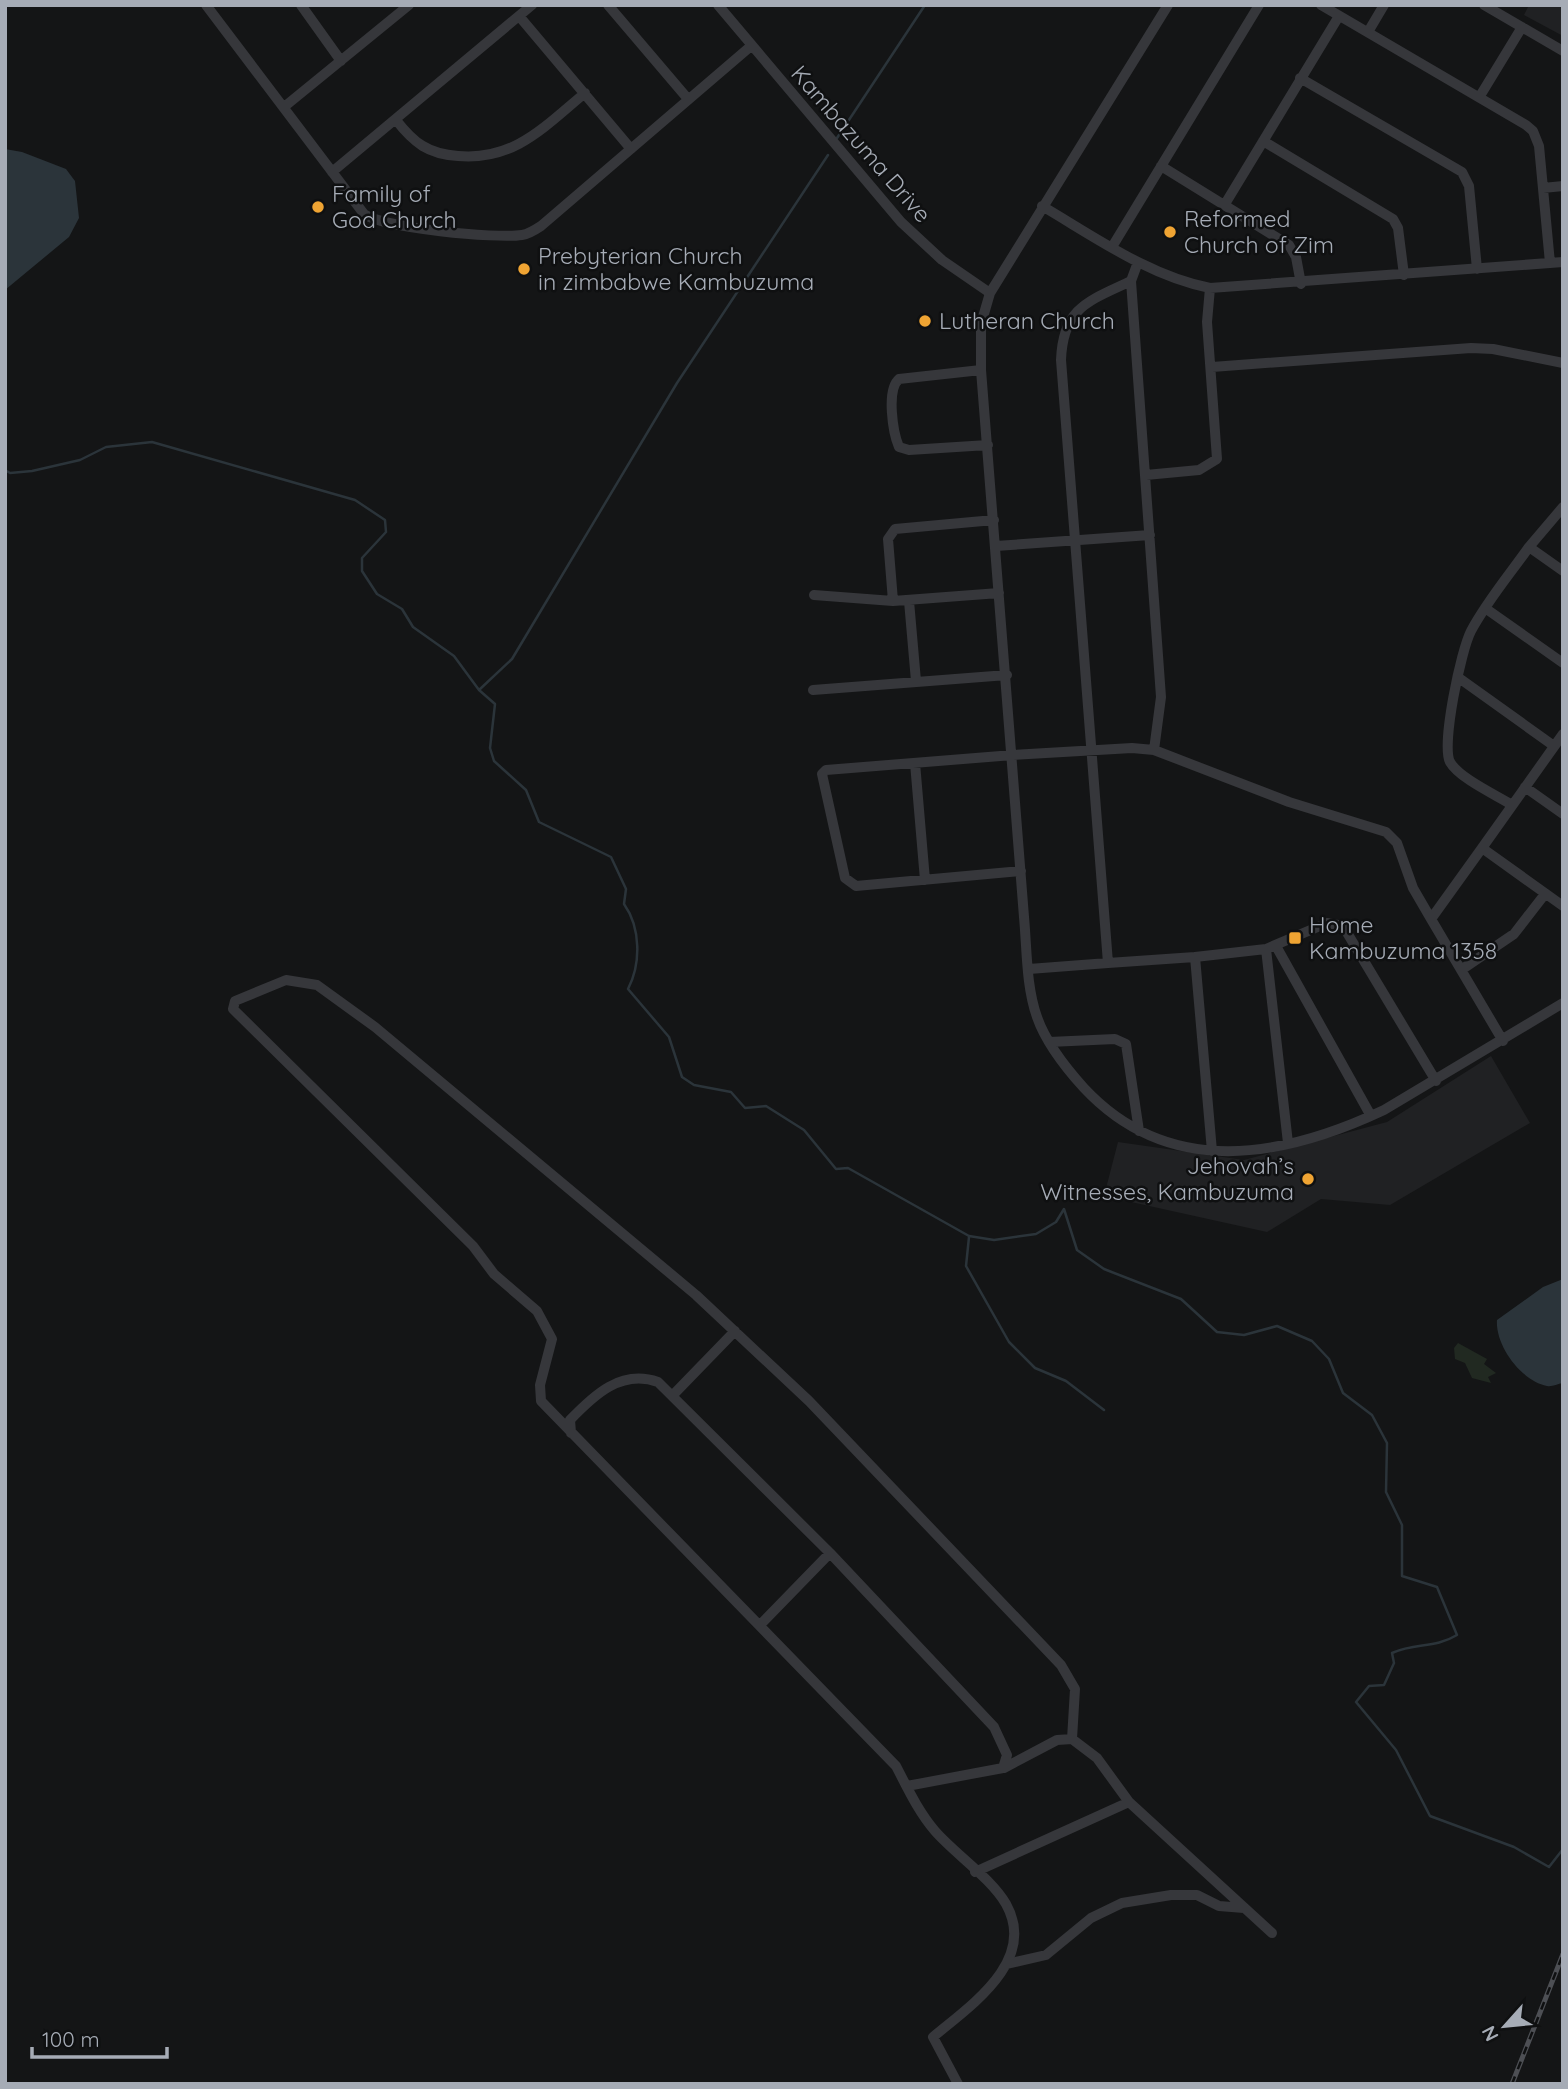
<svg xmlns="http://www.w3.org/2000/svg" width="1568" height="2089" font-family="Quicksand,sans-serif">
  <rect width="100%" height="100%" fill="#141516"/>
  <!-- built -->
  <path fill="#202123" d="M 1529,5 L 1563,5 L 1563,36 L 1524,15 Z
    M 1491,1056 L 1530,1123 L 1390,1205 L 1321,1199 L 1267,1232 L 1104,1196 L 1118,1142 L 1244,1160 L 1387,1122 Z"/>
  <!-- green -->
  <path fill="#212921" d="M 1458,1343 L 1487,1359 L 1484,1364 L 1496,1373 L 1488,1377 L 1491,1383 L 1472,1378 L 1465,1363 L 1455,1359 L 1454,1348 Z"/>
  <!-- water -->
  <path fill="#2b343a" d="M 5,149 L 22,152 L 66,169 L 75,181 L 79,218 L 69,237 L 5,290 Z
    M 1563,1279 L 1563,1383 C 1557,1384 1552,1387 1547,1386 C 1521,1381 1495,1345 1497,1320 L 1543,1287 Z"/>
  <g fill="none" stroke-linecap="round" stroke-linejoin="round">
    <!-- stream -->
    <path stroke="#2b343a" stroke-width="2.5" d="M 837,138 L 925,5
      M 5,470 L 10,473 L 32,471 L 80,460 L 106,447 L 152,442 L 355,500 L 385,520 L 386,532 L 362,558 L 362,571 L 377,594 L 402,609 L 413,627 L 454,656 L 479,690 L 495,704 L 490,748 L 494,761 L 526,790 L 539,822 L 611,857 L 626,889 L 624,904 C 641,928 641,964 628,989 L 669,1037 L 682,1077 L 694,1085 L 731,1092 L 745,1108 L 766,1106 L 804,1130 L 836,1169 L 848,1168 L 969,1236 L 994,1240 L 1036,1234 L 1056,1222 L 1064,1209 L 1077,1250 L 1104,1269 L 1181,1299 L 1217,1332 L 1244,1335 L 1277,1326 L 1312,1341 L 1329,1359 L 1343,1393 L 1372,1415 L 1387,1443 L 1386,1492 L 1402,1525 L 1402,1576 L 1437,1587 L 1457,1635 C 1434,1649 1416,1642 1392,1653 L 1394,1663 L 1384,1685 L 1369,1686 L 1356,1702 L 1396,1750 L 1430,1816 L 1514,1847 L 1549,1867 L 1563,1849
      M 479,690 L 512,659 L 677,383 L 828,155
      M 969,1237 L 966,1266 L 1009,1342 L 1035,1368 L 1066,1381 L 1104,1410"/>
    <!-- street -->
    <path stroke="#36373b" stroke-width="10" d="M 206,5 L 364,214 C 383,228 496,239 522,235 C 529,234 535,230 541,226 L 751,46
      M 301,5 L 341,61
      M 608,5 L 688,99
      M 718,5 L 901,222 L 942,260 L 990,293
      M 1168,5 L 990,293 L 981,324 L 981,370 L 1024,917 C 1027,949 1026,986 1037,1017 C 1046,1043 1065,1067 1084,1088 C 1169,1179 1282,1158 1384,1110 L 1563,1003
      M 1321,5 L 1526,125 L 1533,131 L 1539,146 L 1550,263
      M 1484,5 L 1563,51
      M 519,16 L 631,149
      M 1368,32 L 1384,5
      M 1300,78 L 1462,172 L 1469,186 L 1477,269
      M 1480,96 L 1522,27
      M 284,107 L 409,5
      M 396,120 C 414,143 428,154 458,156 C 514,161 544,127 585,93
      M 1263,141 L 1393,219 L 1398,228 L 1404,275
      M 1161,166 L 1289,245 L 1296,257 L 1301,284
      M 332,172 L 532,5
      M 1543,188 L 1563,186
      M 1225,204 L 1339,16
      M 1042,206 C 1095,237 1149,276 1210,288 L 1563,262
      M 1112,247 L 1259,5
      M 1131,281 C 1089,301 1063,307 1061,360 L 1108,963 L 1195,957
      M 1212,367 L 1471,348 L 1493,349 L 1563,363
      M 981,370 L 899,379 C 886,390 893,433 899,447 L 909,450 L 988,445
      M 1146,475 L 1199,470 L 1217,459 L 1207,322 L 1210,288
      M 996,546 L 1150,535
      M 1529,547 L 1563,507
      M 814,595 L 893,601 L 999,593
      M 893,601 L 888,539 L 895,529 L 994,520
      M 909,601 L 916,681
      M 1485,608 L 1563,663
      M 1459,678 L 1554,746
      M 813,690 L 1007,675
      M 1563,734 L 1482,848 L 1563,906
      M 1154,750 L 1289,802 L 1386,832 L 1397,843 L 1413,888 L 1431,919
      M 915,763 L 925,880
      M 1525,787 L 1563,814
      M 1512,805 C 1496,795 1459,778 1450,762 C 1441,745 1461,650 1471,631 C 1487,601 1510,574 1529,547 L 1563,571
      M 1482,848 L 1431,919 L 1503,1041
      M 1021,871 L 856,886 L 845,878 L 822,774 L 826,770 L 1013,755 L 1132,748 L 1154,750 L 1161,697 L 1131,281 L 1138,262
      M 1276,946 L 1371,1116
      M 1266,949 L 1288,1143
      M 1029,969 L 1108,963
      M 1461,970 L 1514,934 L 1545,894
      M 1049,1042 L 1115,1039 L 1126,1044 L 1139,1131
      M 1212,1151 L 1195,957 L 1266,949 L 1327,923 L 1343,926 L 1436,1081
      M 672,1396 L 735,1331
      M 571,1433 L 570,1420 C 594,1395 621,1369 658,1382 L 830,1553 L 994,1727 L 1007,1755 L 1003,1768 L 907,1786
      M 760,1625 L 830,1553
      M 1004,1768 L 1057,1740 L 1072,1739 L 1097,1758 L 1129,1802
      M 975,1872 L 1129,1802 L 1272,1933
      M 1007,1964 L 1046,1955 L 1091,1918 L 1122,1903 L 1171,1895 L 1197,1895 L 1219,1906 L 1244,1908
      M 958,2084 L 933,2037 C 970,2006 1038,1961 1006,1904 C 991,1878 955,1854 935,1831 C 918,1811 908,1789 896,1766 L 541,1401 L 540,1385 L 552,1339 L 537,1311 L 494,1274 L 473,1246 L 233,1009 L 235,1001 L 286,980 L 317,985 L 375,1027 L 696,1295 L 809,1401 L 1061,1665 L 1075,1689 L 1072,1739"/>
    <!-- rail casing -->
    <g stroke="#4d4f54" stroke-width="5">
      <path id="rail" d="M 1512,2084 L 1563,1954"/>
    </g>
    <!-- rail -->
    <use href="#rail" stroke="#0f1011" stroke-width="2.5" stroke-dasharray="8" stroke-linecap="butt"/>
  </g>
  <!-- markers -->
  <g fill="#efa433" stroke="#0f1011" stroke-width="2.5">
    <circle cx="318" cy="207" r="7"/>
    <circle cx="1170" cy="232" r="7"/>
    <circle cx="524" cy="269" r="7"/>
    <circle cx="925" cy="321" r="7"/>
    <rect x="1288" y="931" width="14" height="14" rx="3.5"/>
    <circle cx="1308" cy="1179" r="7"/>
  </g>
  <g text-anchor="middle" stroke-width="5" stroke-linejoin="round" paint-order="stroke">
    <!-- street labels -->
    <g font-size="23" fill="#a6acb6" stroke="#0f1011">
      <text transform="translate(861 144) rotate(49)" y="8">Kambazuma Drive</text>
    </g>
    <!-- poi labels -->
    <g font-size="23" fill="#a6acb6" stroke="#0f1011" text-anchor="start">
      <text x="332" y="202">Family of<tspan x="332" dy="26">God Church</tspan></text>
      <text x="1184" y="227">Reformed<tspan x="1184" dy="26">Church of Zim</tspan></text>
      <text x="538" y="264">Prebyterian Church<tspan x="538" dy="26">in zimbabwe Kambuzuma</tspan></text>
      <text x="939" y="329">Lutheran Church</text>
      <text x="1309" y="933">Home<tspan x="1309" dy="26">Kambuzuma 1358</tspan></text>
      <text x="1294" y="1174" text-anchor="end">Jehovah’s<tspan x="1294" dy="26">Witnesses, Kambuzuma</tspan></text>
    </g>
  </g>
  <!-- border -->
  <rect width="1568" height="2089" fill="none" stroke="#a6acb6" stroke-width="14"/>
  <!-- north arrow -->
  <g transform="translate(1505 2026) rotate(243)" stroke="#0f1011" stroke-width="5" paint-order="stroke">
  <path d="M0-5L12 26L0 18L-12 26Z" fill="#a6acb6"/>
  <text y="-10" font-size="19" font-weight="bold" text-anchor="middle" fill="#a6acb6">N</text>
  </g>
  <!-- scale -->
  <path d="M32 2047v10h135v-10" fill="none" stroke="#a6acb6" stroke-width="3.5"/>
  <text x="42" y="2047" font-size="21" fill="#a6acb6" stroke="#0f1011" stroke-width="5" paint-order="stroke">100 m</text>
</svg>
